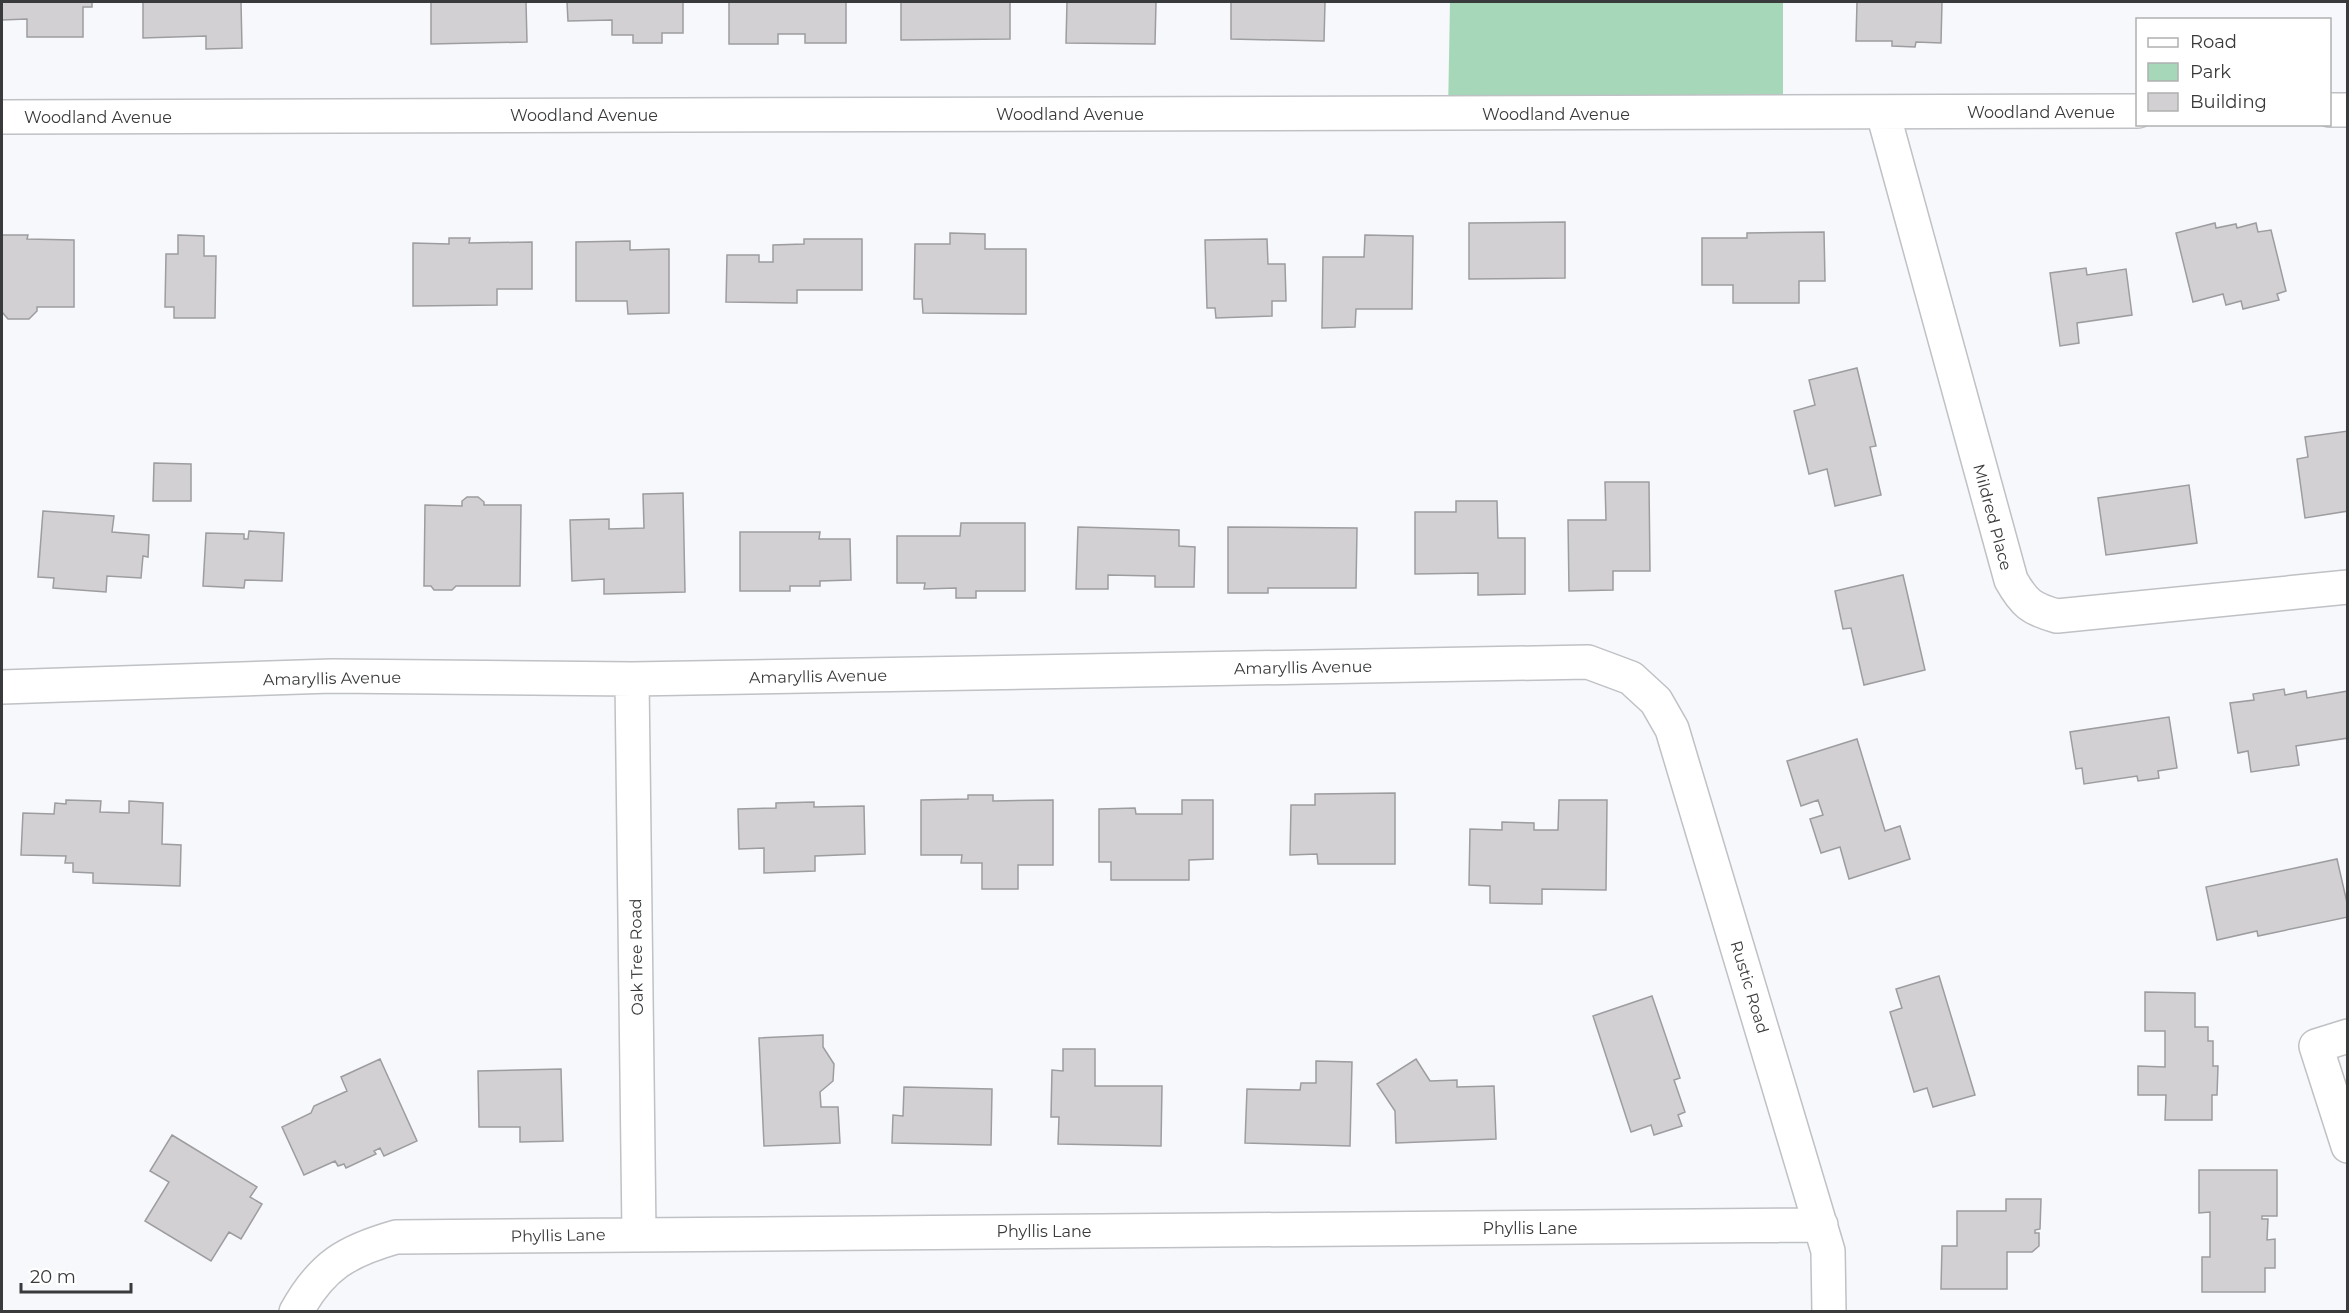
<svg xmlns="http://www.w3.org/2000/svg" width="2349" height="1313" font-family="Montserrat,sans-serif">
  <rect width="100%" height="100%" fill="#f6f8fb"/>
  <!-- green -->
  <path fill="#a5d7b8" d="M 1450,2 L 1783,2 L 1783,113 L 1448,114 Z"/>
  <!-- building -->
  <path fill="#d2d0d3" stroke="#9d9c9f" stroke-width="1.5" d="M 2,2 L 92,2 L 92,7 L 83,7 L 83,37 L 27,37 L 27,19 L 2,20 Z
    M 143,2 L 241,2 L 242,48 L 206,49 L 206,36 L 143,38 Z
    M 431,2 L 526,2 L 527,42 L 431,44 Z
    M 567,2 L 683,2 L 683,33 L 662,33 L 662,43 L 633,43 L 633,35 L 612,35 L 612,20 L 568,21 Z
    M 729,2 L 846,2 L 846,43 L 805,43 L 805,34 L 778,34 L 778,44 L 729,44 Z
    M 901,2 L 1010,2 L 1010,39 L 901,40 Z
    M 1067,2 L 1156,2 L 1155,44 L 1066,43 Z
    M 1231,2 L 1325,2 L 1324,41 L 1231,39 Z
    M 1857,2 L 1942,2 L 1941,43 L 1916,42 L 1915,47 L 1892,46 L 1892,41 L 1856,41 Z
    M 1565,222 L 1565,278 L 1469,279 L 1469,223 Z
    M 2215,223 L 2216,228 L 2236,224 L 2237,228 L 2256,223 L 2258,232 L 2271,230 L 2286,291 L 2277,294 L 2279,300 L 2243,309 L 2241,301 L 2226,305 L 2223,294 L 2193,302 L 2176,233 Z
    M 1824,232 L 1825,281 L 1799,281 L 1799,303 L 1733,303 L 1733,285 L 1702,285 L 1702,238 L 1747,238 L 1747,233 Z
    M 950,233 L 985,234 L 985,249 L 1026,249 L 1026,314 L 923,313 L 922,299 L 914,299 L 915,244 L 950,244 Z
    M 2,235 L 28,235 L 27,239 L 74,240 L 74,307 L 37,307 L 37,311 L 29,319 L 8,319 L 2,312 Z
    M 178,235 L 204,236 L 204,256 L 216,256 L 215,318 L 174,318 L 174,307 L 165,307 L 166,254 L 178,254 Z
    M 1365,235 L 1413,236 L 1412,309 L 1356,309 L 1355,327 L 1322,328 L 1323,257 L 1364,257 Z
    M 449,238 L 470,238 L 469,243 L 532,242 L 532,289 L 497,289 L 497,305 L 413,306 L 413,243 L 449,244 Z
    M 804,239 L 862,239 L 862,290 L 797,290 L 797,303 L 726,302 L 727,255 L 759,255 L 759,262 L 773,262 L 773,245 L 804,244 Z
    M 1267,239 L 1268,264 L 1285,264 L 1286,301 L 1272,301 L 1272,316 L 1216,318 L 1215,308 L 1207,308 L 1205,240 Z
    M 630,241 L 630,250 L 669,249 L 669,313 L 628,314 L 627,301 L 576,301 L 576,242 Z
    M 2086,268 L 2087,275 L 2126,269 L 2132,315 L 2077,323 L 2079,343 L 2060,346 L 2050,273 Z
    M 1857,368 L 1876,446 L 1870,447 L 1881,495 L 1835,506 L 1827,469 L 1809,474 L 1794,411 L 1815,405 L 1809,380 Z
    M 2348,431 L 2348,511 L 2305,518 L 2297,459 L 2308,457 L 2305,437 Z
    M 154,463 L 191,464 L 191,501 L 153,501 Z
    M 1605,482 L 1649,482 L 1650,571 L 1613,571 L 1613,590 L 1569,591 L 1568,520 L 1606,520 Z
    M 2189,485 L 2197,543 L 2106,555 L 2098,498 Z
    M 683,493 L 685,592 L 604,594 L 604,579 L 572,581 L 570,520 L 609,519 L 609,529 L 644,528 L 643,494 Z
    M 467,497 L 478,497 L 484,502 L 484,505 L 521,505 L 520,586 L 456,586 L 452,590 L 434,590 L 431,586 L 424,586 L 425,505 L 462,506 L 462,501 Z
    M 1456,501 L 1497,501 L 1498,538 L 1525,538 L 1525,594 L 1478,595 L 1478,573 L 1415,574 L 1415,512 L 1456,512 Z
    M 43,511 L 114,516 L 112,532 L 149,535 L 148,557 L 143,556 L 141,578 L 107,576 L 106,592 L 53,588 L 54,578 L 38,577 Z
    M 961,523 L 1025,523 L 1025,591 L 976,591 L 976,598 L 956,598 L 956,588 L 924,589 L 925,583 L 897,583 L 897,536 L 960,536 Z
    M 1078,527 L 1179,530 L 1179,546 L 1195,547 L 1194,587 L 1155,587 L 1155,576 L 1108,575 L 1108,589 L 1076,589 Z
    M 1228,527 L 1357,528 L 1356,588 L 1268,588 L 1268,593 L 1228,593 Z
    M 249,531 L 284,533 L 282,581 L 245,580 L 244,588 L 203,586 L 206,533 L 244,534 L 244,539 L 248,539 Z
    M 740,532 L 820,532 L 819,539 L 850,539 L 851,580 L 820,581 L 820,586 L 790,586 L 790,591 L 740,591 Z
    M 1903,575 L 1925,670 L 1864,685 L 1851,628 L 1843,629 L 1835,591 Z
    M 2284,689 L 2285,695 L 2306,691 L 2307,698 L 2348,691 L 2348,738 L 2296,746 L 2299,765 L 2251,772 L 2248,751 L 2238,753 L 2230,703 L 2254,700 L 2253,694 Z
    M 2169,717 L 2177,768 L 2158,771 L 2159,778 L 2138,781 L 2137,776 L 2084,784 L 2082,768 L 2076,769 L 2070,732 Z
    M 1857,739 L 1885,831 L 1900,826 L 1910,859 L 1849,879 L 1840,847 L 1821,853 L 1810,819 L 1823,815 L 1818,800 L 1801,806 L 1787,761 Z
    M 1395,793 L 1395,864 L 1318,864 L 1317,854 L 1290,855 L 1291,805 L 1315,805 L 1315,794 Z
    M 968,795 L 993,795 L 993,801 L 1053,800 L 1053,865 L 1018,865 L 1018,889 L 982,889 L 982,863 L 961,863 L 962,855 L 921,855 L 921,800 L 968,799 Z
    M 66,800 L 101,801 L 100,812 L 129,813 L 129,801 L 163,803 L 162,844 L 181,845 L 180,886 L 93,883 L 93,873 L 73,872 L 73,863 L 65,863 L 66,856 L 21,855 L 23,813 L 54,814 L 55,803 L 66,804 Z
    M 1182,800 L 1213,800 L 1213,859 L 1189,860 L 1189,880 L 1111,880 L 1111,862 L 1099,862 L 1099,809 L 1135,808 L 1136,814 L 1182,814 Z
    M 1559,800 L 1607,800 L 1606,890 L 1542,889 L 1542,904 L 1490,903 L 1490,886 L 1469,885 L 1470,829 L 1502,830 L 1502,822 L 1534,823 L 1534,830 L 1558,830 Z
    M 814,802 L 814,807 L 864,806 L 865,854 L 815,856 L 815,871 L 764,873 L 764,848 L 739,849 L 738,809 L 776,808 L 776,803 Z
    M 2337,859 L 2348,907 L 2348,917 L 2258,936 L 2257,931 L 2217,940 L 2206,887 Z
    M 1939,976 L 1975,1095 L 1933,1107 L 1927,1088 L 1914,1092 L 1890,1012 L 1902,1008 L 1896,989 Z
    M 2145,992 L 2195,993 L 2195,1027 L 2208,1027 L 2208,1041 L 2213,1041 L 2213,1066 L 2218,1066 L 2217,1095 L 2212,1095 L 2212,1120 L 2165,1120 L 2166,1095 L 2138,1095 L 2138,1066 L 2165,1067 L 2165,1031 L 2145,1031 Z
    M 1652,996 L 1680,1078 L 1674,1080 L 1685,1112 L 1678,1115 L 1682,1126 L 1654,1135 L 1651,1125 L 1631,1132 L 1593,1016 Z
    M 823,1035 L 823,1047 L 834,1064 L 833,1081 L 820,1092 L 821,1107 L 838,1107 L 840,1143 L 764,1146 L 759,1038 Z
    M 1063,1049 L 1095,1049 L 1095,1086 L 1162,1086 L 1161,1146 L 1058,1144 L 1059,1117 L 1051,1117 L 1052,1070 L 1063,1071 Z
    M 380,1059 L 417,1141 L 384,1156 L 380,1148 L 374,1151 L 376,1154 L 346,1168 L 344,1164 L 338,1166 L 335,1161 L 304,1175 L 282,1127 L 311,1113 L 314,1106 L 347,1091 L 341,1077 Z
    M 1416,1059 L 1430,1081 L 1457,1080 L 1457,1087 L 1494,1086 L 1496,1139 L 1396,1143 L 1395,1111 L 1377,1084 Z
    M 1316,1061 L 1352,1062 L 1350,1146 L 1245,1143 L 1247,1089 L 1300,1090 L 1301,1083 L 1316,1083 Z
    M 561,1069 L 563,1141 L 520,1142 L 520,1127 L 479,1127 L 478,1071 Z
    M 904,1087 L 992,1089 L 991,1145 L 892,1143 L 893,1115 L 903,1116 Z
    M 172,1135 L 257,1187 L 250,1197 L 262,1204 L 241,1239 L 229,1232 L 211,1261 L 145,1221 L 169,1182 L 150,1171 Z
    M 2199,1170 L 2277,1170 L 2277,1216 L 2262,1216 L 2262,1219 L 2268,1219 L 2267,1240 L 2275,1239 L 2275,1268 L 2265,1268 L 2265,1292 L 2202,1292 L 2202,1257 L 2210,1257 L 2210,1212 L 2199,1213 Z
    M 2006,1199 L 2041,1199 L 2040,1229 L 2035,1230 L 2035,1233 L 2039,1233 L 2039,1246 L 2032,1252 L 2007,1252 L 2007,1289 L 1941,1289 L 1942,1246 L 1957,1246 L 1957,1211 L 2006,1211 Z"/>
  <g fill="none" stroke-linecap="round" stroke-linejoin="round">
    <!-- minor casing -->
    <g stroke="#bfc1c4" stroke-width="36">
      <path id="minor" d="M 2330,110 L 2348,110
        M 1883,113 L 2011,580 C 2024,603 2031,609 2057,616 L 2348,587
        M 2,117 L 2138,111
        M 632,679 L 639,1234
        M 2,687 L 332,676 L 632,679 L 1588,662 L 1631,678 L 1656,701 L 1672,729 L 1828,1251 L 1829,1312
        M 2348,1036 L 2316,1046 L 2348,1146
        M 296,1312 C 322,1265 347,1251 396,1237 L 1821,1225"/>
    </g>
    <!-- minor -->
    <use href="#minor" stroke="#fff" stroke-width="33"/>
  </g>
  <g text-anchor="middle" stroke-width="4.5" stroke-linejoin="round" paint-order="stroke">
    <!-- street labels -->
    <g font-size="16" fill="#393a3b" stroke="#fff">
      <text x="2041" y="118">Woodland Avenue</text>
      <text x="1070" y="120">Woodland Avenue</text>
      <text x="1556" y="120">Woodland Avenue</text>
      <text x="584" y="121">Woodland Avenue</text>
      <text x="98" y="123">Woodland Avenue</text>
      <text transform="translate(1993 517) rotate(75)" y="6">Mildred Place</text>
      <text transform="translate(1303 667) rotate(-1)" y="6">Amaryllis Avenue</text>
      <text transform="translate(818 676) rotate(-1)" y="6">Amaryllis Avenue</text>
      <text transform="translate(332 678) rotate(-1)" y="6">Amaryllis Avenue</text>
      <text transform="translate(636 957) rotate(-91)" y="6">Oak Tree Road</text>
      <text transform="translate(1750 987) rotate(73)" y="6">Rustic Road</text>
      <text x="1530" y="1234">Phyllis Lane</text>
      <text x="1044" y="1237">Phyllis Lane</text>
      <text transform="translate(558 1235) rotate(-1)" y="6">Phyllis Lane</text>
    </g>
  </g>
  <!-- border -->
  <rect width="2349" height="1313" fill="none" stroke="#393a3b" stroke-width="6"/>
  <!-- legend -->
  <rect x="2136" y="18" width="195" height="108" fill="#ffffff" stroke="#b0b0b1" stroke-width="1.5"/>
  <rect x="2148" y="38" width="30" height="9" fill="#ffffff" stroke="#b0b0b1" stroke-width="1.5"/>
  <text x="2190" y="48" font-size="18" fill="#393a3b">Road</text>
  <rect x="2148" y="63" width="30" height="18" fill="#a5d7b8" stroke="#b0b0b1" stroke-width="1.5"/>
  <text x="2190" y="78" font-size="18" fill="#393a3b">Park</text>
  <rect x="2148" y="93" width="30" height="18" fill="#d2d0d3" stroke="#b0b0b1" stroke-width="1.5"/>
  <text x="2190" y="108" font-size="18" fill="#393a3b">Building</text>
  <!-- scale -->
  <path d="M21 1283v9h110v-9" fill="none" stroke="#393a3b" stroke-width="3"/>
  <text x="30" y="1283" font-size="18" fill="#393a3b" stroke="#ffffff" stroke-width="4.5" paint-order="stroke">20 m</text>
</svg>
